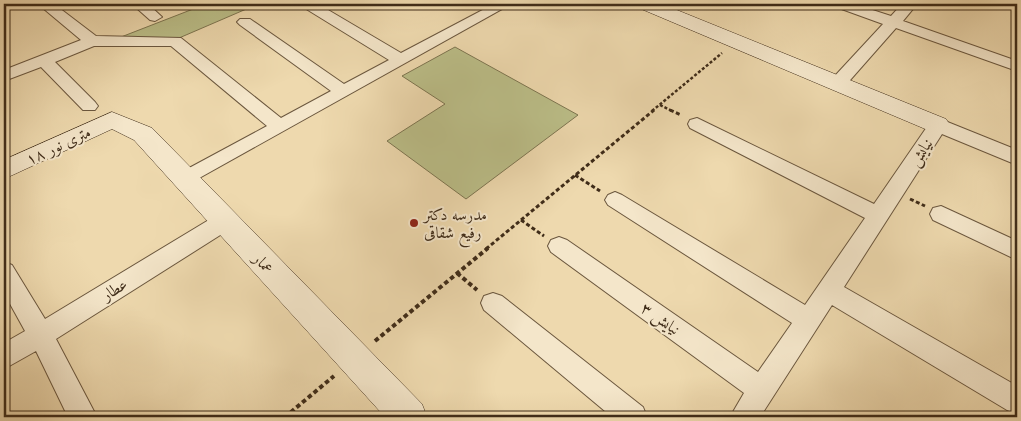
<svg xmlns="http://www.w3.org/2000/svg" width="1021" height="421" font-family="'Libre Caslon Text',Amiri,serif">
  <rect width="100%" height="100%" fill="#eed9ae"/>
  <filter id="stains"><feTurbulence type="fractalNoise" baseFrequency=".004" numOctaves="4"/><feColorMatrix values="0 0 0 0 .2 0 0 0 0 .09 0 0 0 0 .02 0 0 0 .5 -.17"/></filter>
  <radialGradient id="worn" r=".72"><stop offset=".6" stop-color="#630" stop-opacity="0"/><stop offset="1" stop-color="#630" stop-opacity=".3"/></radialGradient>
  <!-- green -->
  <path fill="#bbbe88" stroke="#7d7550" d="M 206,4 L 258,4 L 179,38 L 121,37 Z
    M 455,47 L 578,115 L 466,199 L 387,141 L 445,104 L 402,76 Z"/>
  <g fill="none" stroke-linecap="round" stroke-linejoin="round">
    <!-- street casing -->
    <g stroke="#6b573e" stroke-width="2">
      <path id="street" d="M 38,4 L 54,4 L 96,36 L 181,38 L 281,118 L 331,91 L 240,25 L 237,22 L 240,19 L 250,19 L 344,84 L 389,60 L 303,7 L 301,4 L 318,4 L 401,53 L 494,4 L 511,4 L 185,186 L 178,184 L 175,179 L 178,174 L 267,126 L 171,46 L 94,46 L 55,62 L 95,102 L 98,106 L 95,110 L 83,110 L 41,67 L 4,81 L 4,70 L 81,40 Z
        M 132,4 L 148,4 L 162,17 L 155,21 L 150,20 Z
        M 834,4 L 854,4 L 891,16 L 902,4 L 917,4 L 903,21 L 1017,61 L 1017,71 L 896,28 L 844,87 L 832,87 L 829,83 L 832,79 L 883,24 L 836,7 Z
        M 697,118 L 874,204 L 931,121 L 938,119 L 945,121 L 1017,150 L 1017,165 L 942,134 L 844,287 L 1017,386 L 1017,414 L 1007,410 L 832,305 L 760,417 L 730,417 L 744,393 L 551,252 L 548,246 L 551,240 L 559,237 L 567,240 L 758,372 L 792,323 L 608,205 L 605,200 L 608,195 L 615,192 L 622,195 L 805,305 L 865,218 L 690,128 L 688,124 L 690,120 Z
        M 941,206 L 1017,241 L 1017,260 L 933,220 L 930,214 L 933,208 Z
        M 225,213 L 233,215 L 236,221 L 233,227 L 56,339 L 97,417 L 68,417 L 36,351 L 4,369 L 4,343 L 25,331 L 4,293 L 4,262 L 12,265 L 45,319 L 217,215 Z
        M 493,293 L 502,296 L 643,407 L 647,417 L 612,417 L 484,310 L 481,303 L 484,296 Z"/>
    </g>
    <!-- secondary casing -->
    <g stroke="#3f2c19" stroke-width="1">
      <path id="secondary" d="M 637,4 L 662,4 L 946,119 L 950,125 L 946,131 L 938,133 L 930,131 L 639,8 Z
        M 112,112 L 152,128 L 422,404 L 427,417 L 385,417 L 134,140 L 112,129 L 4,179 L 4,160 Z"/>
    </g>
    <!-- path-far2 -->
    <path stroke="#3f2c19" stroke-width="2.5" stroke-dasharray="3 2" stroke-linecap="butt" d="M 660,105 L 672,111
      M 652,111 L 722,53"/>
    <!-- path-far1 -->
    <path stroke="#3f2c19" stroke-width="3" stroke-dasharray="4 2.5" stroke-linecap="butt" d="M 670,110 L 681,115
      M 575,175 L 600,191
      M 910,199 L 925,206
      M 521,220 L 544,236
      M 486,249 L 654,110"/>
    <!-- path -->
    <path stroke="#3f2c19" stroke-width="4" stroke-dasharray="4.5 3" stroke-linecap="butt" d="M 457,273 L 477,290
      M 375,341 L 488,248
      M 285,417 L 334,376"/>
    <!-- street -->
    <use href="#street" fill="#f4e6ca" fill-rule="evenodd"/>
    <!-- secondary -->
    <use href="#secondary" fill="#f4e6ca" fill-rule="evenodd"/>
  </g>
  <!-- markers -->
  <circle fill="#8f2418" stroke="#f4e6ca" stroke-width="2" cx="414" cy="223" r="5"/>
  <g text-anchor="middle" stroke-width="4" stroke-linejoin="round" paint-order="stroke">
    <!-- street labels -->
    <g font-size="16" fill="#3f2c19" stroke="#f4e6ca">
      <text transform="translate(58 145) rotate(-25)" y="6">۱۸ متری نور</text>
      <text transform="translate(920 152) rotate(-57)" y="6">نیایش</text>
      <text transform="translate(264 263) rotate(47)" y="6">عمار</text>
      <text transform="translate(114 289) rotate(-32)" y="6">عطار</text>
      <text transform="translate(661 318) rotate(35)" y="6">نیایش ۳</text>
    </g>
    <!-- poi labels -->
    <g font-size="16" fill="#3f2c19" stroke="#f4e6ca" text-anchor="start">
      <text x="424" y="220">مدرسه دکتر<tspan x="424" dy="18">رفیع شقاقی</tspan></text>
    </g>
  </g>
  <!-- margin -->
  <rect width="1021" height="421" fill="none" stroke="#eed9ae" stroke-width="20"/>
  <rect x="5" y="5" width="1011" height="411" fill="none" stroke="#3f2c19" stroke-width="2.5"/>
  <rect x="10" y="10" width="1001" height="401" fill="none" stroke="#3f2c19"/>
  <rect width="100%" height="100%" filter="url(#stains)"/>
  <rect width="100%" height="100%" fill="url(#worn)"/>
</svg>
